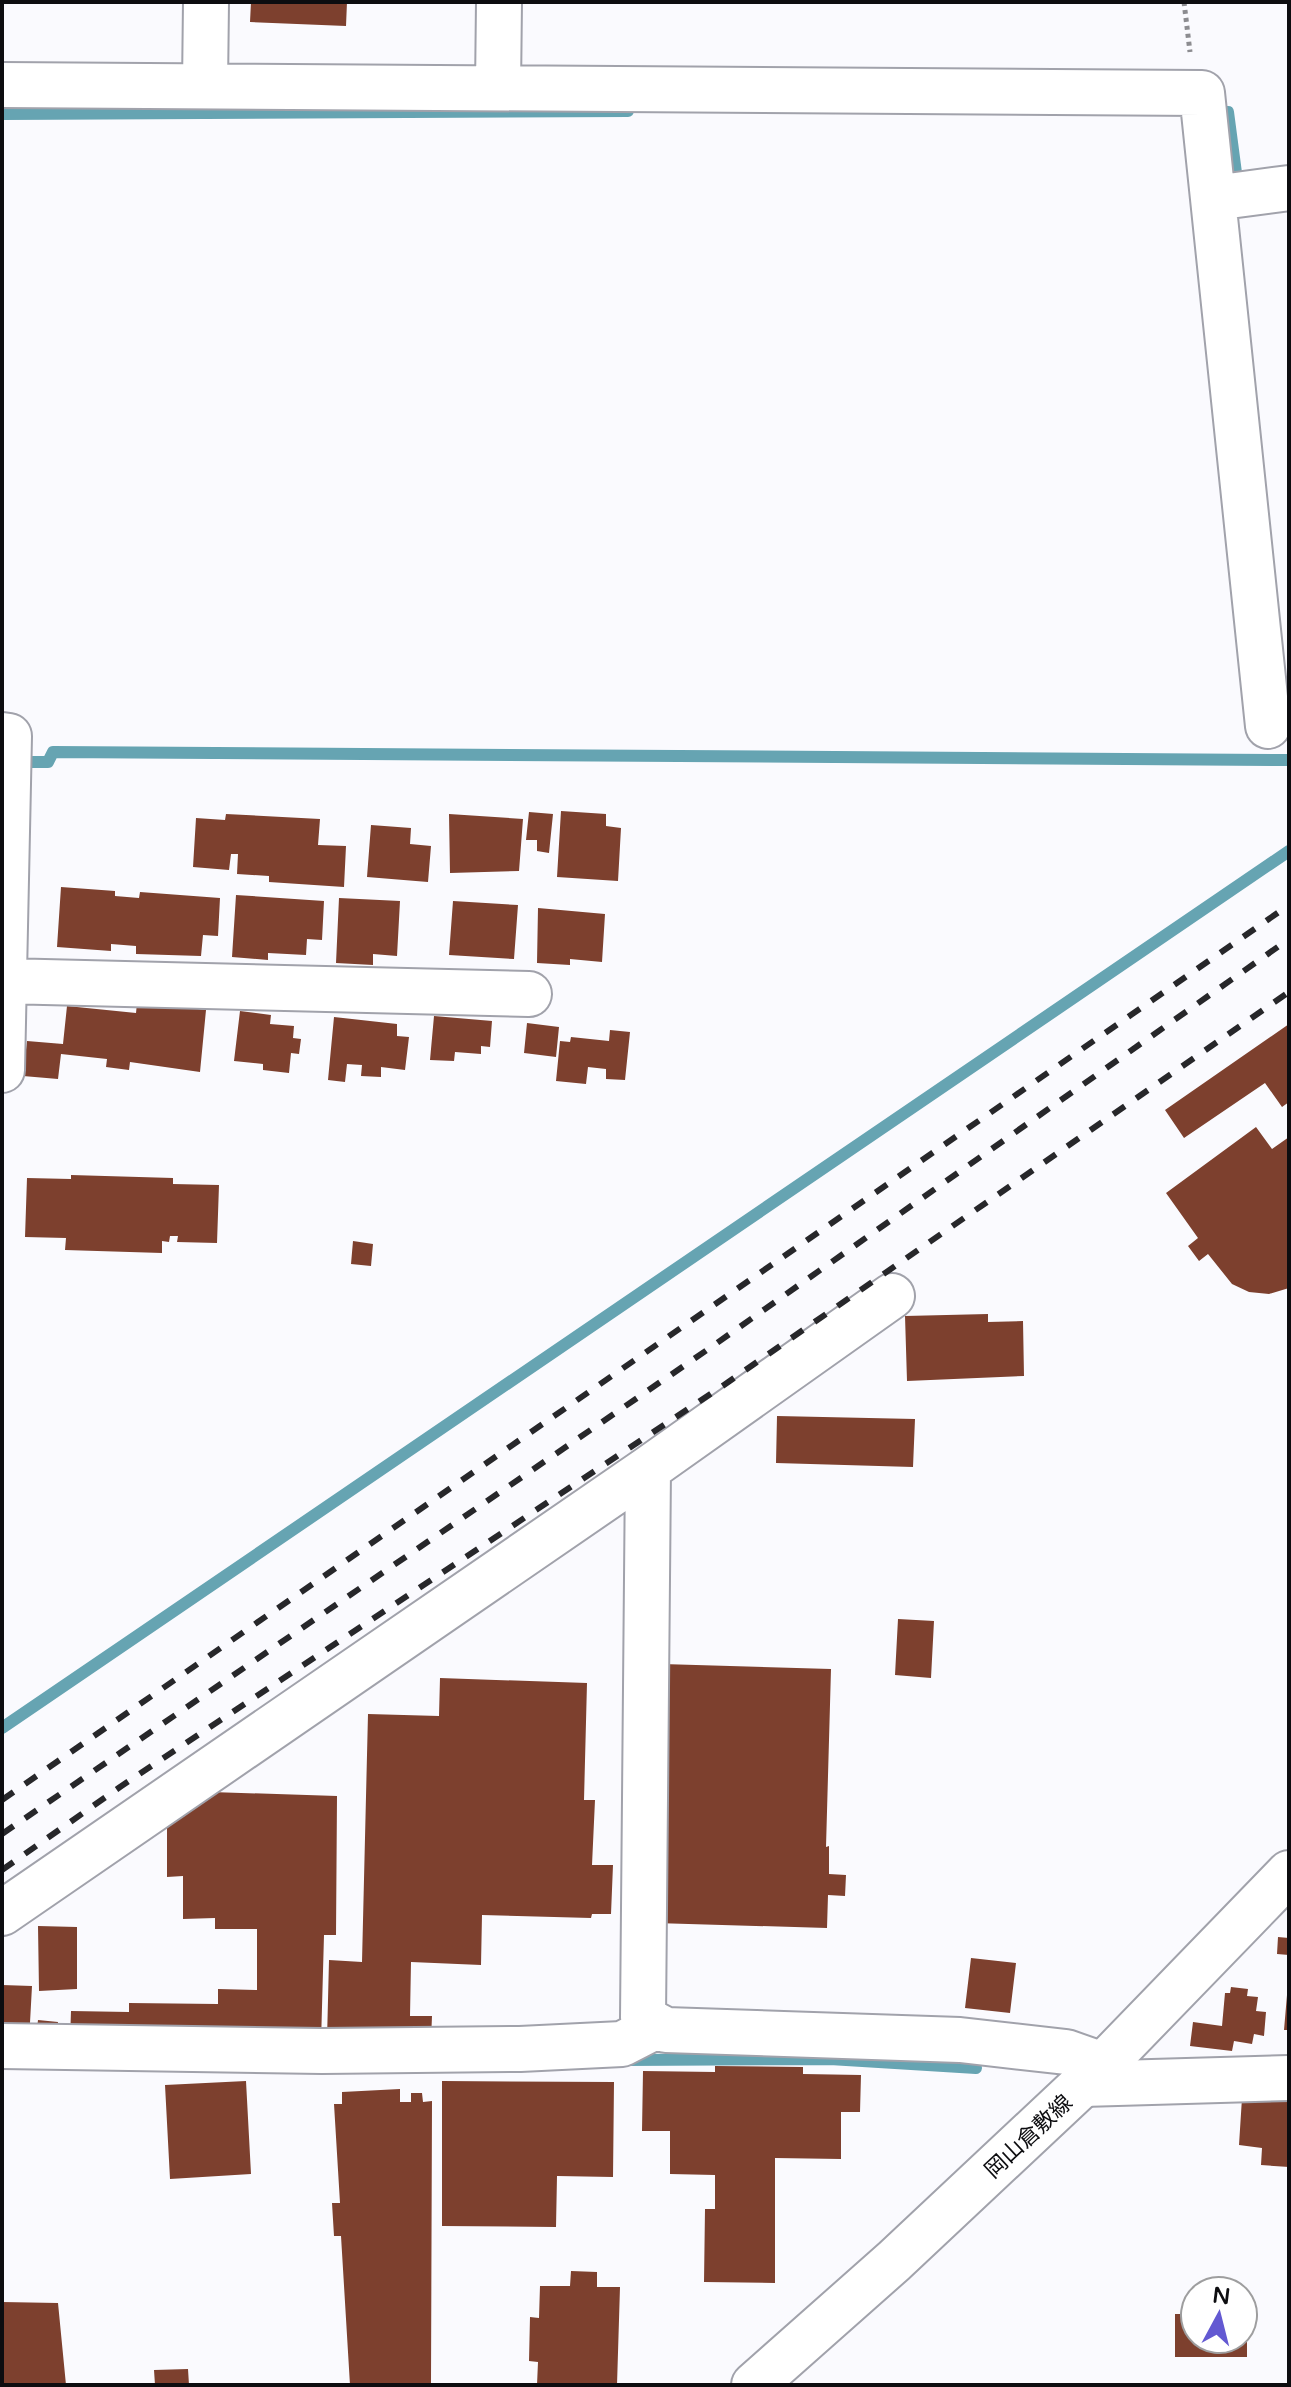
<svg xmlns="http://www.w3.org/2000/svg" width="1291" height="2387" font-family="'Varela Round','Noto Sans JP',sans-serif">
  <rect width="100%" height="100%" fill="#fafafe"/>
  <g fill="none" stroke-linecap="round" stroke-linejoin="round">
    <!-- stream -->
    <path stroke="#66a4b2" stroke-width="12" d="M 1211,112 L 1228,112 L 1238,188
      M 2,114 L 628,111
      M 14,762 L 48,762 L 53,752 L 1289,760
      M 2,1728 L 1289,851
      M 623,2060 L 830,2059 L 976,2068"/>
  </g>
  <!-- building -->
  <path fill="#7d402e" d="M 251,2 L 347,2 L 346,26 L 250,22 Z
    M 561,811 L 606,814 L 606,826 L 621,828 L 618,881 L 557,877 Z
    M 529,812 L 553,814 L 549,853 L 537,851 L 537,840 L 526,840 Z
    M 226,814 L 320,819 L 318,845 L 346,846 L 344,887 L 269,882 L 269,876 L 237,874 L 238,854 L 231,854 L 229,870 L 193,867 L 196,818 L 225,820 Z
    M 449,814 L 523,819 L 519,871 L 450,873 Z
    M 371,825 L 411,828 L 410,844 L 431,846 L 428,882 L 367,877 Z
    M 61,887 L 115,891 L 115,896 L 139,898 L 140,892 L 220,898 L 218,936 L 203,935 L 201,956 L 136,954 L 136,946 L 111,944 L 111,951 L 57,947 Z
    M 236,895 L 324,901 L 322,940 L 307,939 L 306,955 L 268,953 L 268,960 L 232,957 Z
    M 339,898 L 400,901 L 397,956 L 373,954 L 373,965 L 336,963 Z
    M 453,901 L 518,905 L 514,959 L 449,955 Z
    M 538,908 L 605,914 L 602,962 L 570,959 L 570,965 L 537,963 Z
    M 182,1002 L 198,1003 L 198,1009 L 206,1010 L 200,1072 L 130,1062 L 129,1070 L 106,1067 L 107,1059 L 61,1054 L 58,1079 L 23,1076 L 27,1041 L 63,1044 L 67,1006 L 136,1013 L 137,1003 L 181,1008 Z
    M 240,1011 L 271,1015 L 270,1024 L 294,1026 L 293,1038 L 301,1039 L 299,1054 L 291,1053 L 289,1073 L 263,1070 L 263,1064 L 234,1061 Z
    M 434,1016 L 492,1021 L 490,1047 L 481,1046 L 481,1054 L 455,1052 L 454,1061 L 430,1060 Z
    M 334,1017 L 397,1024 L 397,1036 L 409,1037 L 405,1070 L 381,1067 L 381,1077 L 361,1076 L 362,1065 L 347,1064 L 345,1082 L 328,1080 Z
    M 527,1023 L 559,1027 L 556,1057 L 524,1053 Z
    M 1289,1024 L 1289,1102 L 1282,1107 L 1265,1083 L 1184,1138 L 1165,1110 Z
    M 610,1030 L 630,1032 L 625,1080 L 606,1079 L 606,1069 L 588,1067 L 586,1084 L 556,1081 L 560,1041 L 570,1042 L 571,1037 L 609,1041 Z
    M 1256,1127 L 1272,1149 L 1289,1137 L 1289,1288 L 1269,1294 L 1249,1292 L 1232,1284 L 1208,1254 L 1199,1261 L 1188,1246 L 1198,1238 L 1166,1193 Z
    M 71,1175 L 173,1178 L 173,1184 L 219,1185 L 217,1243 L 177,1242 L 178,1236 L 170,1236 L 169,1242 L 162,1241 L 162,1253 L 65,1250 L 66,1238 L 25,1237 L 27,1178 L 71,1179 Z
    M 353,1241 L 373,1244 L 371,1266 L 351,1264 Z
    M 988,1314 L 988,1322 L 1023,1321 L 1024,1376 L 907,1381 L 905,1316 Z
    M 777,1416 L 915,1419 L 913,1467 L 776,1463 Z
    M 898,1619 L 934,1621 L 931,1678 L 895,1675 Z
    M 662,1664 L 831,1669 L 826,1847 L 829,1846 L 829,1874 L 846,1875 L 845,1896 L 828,1895 L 827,1928 L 655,1923 Z
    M 440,1678 L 587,1683 L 584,1800 L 595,1800 L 592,1865 L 613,1865 L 611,1914 L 592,1914 L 591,1918 L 482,1915 L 481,1965 L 411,1962 L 410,2016 L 432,2016 L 431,2041 L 327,2040 L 329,1960 L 362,1962 L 368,1714 L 439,1716 Z
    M 211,1792 L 337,1796 L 336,1935 L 324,1935 L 321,2043 L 70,2041 L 71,2011 L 129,2012 L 129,2003 L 218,2004 L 218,1989 L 257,1990 L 257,1929 L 215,1929 L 215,1918 L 183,1919 L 183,1876 L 167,1877 L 167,1825 Z
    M 38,1926 L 77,1927 L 77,1989 L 39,1991 Z
    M 1278,1937 L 1289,1938 L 1289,1955 L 1277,1954 Z
    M 971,1958 L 1016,1963 L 1010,2013 L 965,2008 Z
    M 2,1985 L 32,1986 L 29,2041 L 2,2039 Z
    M 1231,1987 L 1248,1989 L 1247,1996 L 1258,1997 L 1256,2011 L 1266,2012 L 1264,2036 L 1254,2034 L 1252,2044 L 1234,2041 L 1232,2051 L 1190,2046 L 1193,2022 L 1222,2026 L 1225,1993 L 1230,1993 Z
    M 1287,1995 L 1289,1995 L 1289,2030 L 1284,2030 Z
    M 38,2020 L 58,2022 L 56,2038 L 36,2036 Z
    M 715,2066 L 803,2067 L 803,2074 L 861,2075 L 860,2112 L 841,2112 L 841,2159 L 775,2158 L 775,2283 L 704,2282 L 705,2209 L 715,2209 L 715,2175 L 670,2174 L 670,2131 L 642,2131 L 643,2071 L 715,2072 Z
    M 246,2081 L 251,2174 L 170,2179 L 165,2085 Z
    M 442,2081 L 614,2082 L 613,2177 L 557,2176 L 556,2227 L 442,2226 Z
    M 400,2089 L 400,2102 L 411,2102 L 411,2093 L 422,2093 L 423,2102 L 432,2101 L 431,2385 L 350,2385 L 341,2236 L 334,2236 L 332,2203 L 340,2203 L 334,2104 L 342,2104 L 342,2092 Z
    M 1242,2098 L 1289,2101 L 1289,2167 L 1261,2165 L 1262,2148 L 1239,2145 Z
    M 571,2271 L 597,2272 L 597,2287 L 620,2287 L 617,2385 L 537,2385 L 538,2362 L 529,2361 L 530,2317 L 539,2318 L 540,2286 L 570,2286 Z
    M 2,2302 L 58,2303 L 66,2385 L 2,2385 Z
    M 1175,2314 L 1195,2314 L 1195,2339 L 1243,2339 L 1243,2315 L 1247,2315 L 1247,2357 L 1175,2357 Z
    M 188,2369 L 189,2385 L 155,2385 L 154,2370 Z"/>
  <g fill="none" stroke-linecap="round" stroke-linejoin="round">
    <!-- street casing -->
    <g stroke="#a1a2ab" stroke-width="48">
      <path id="street" d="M 2,85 L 1202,93 L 1268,726
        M 205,86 L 206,2
        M 498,88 L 499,2
        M 1214,198 L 1289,188
        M 2,735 L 9,736 L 2,1070
        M 4,981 L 529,994
        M 648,1469 L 643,2018 L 666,2030 L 960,2040 L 1066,2052 L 1103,2065
        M 2,1913 L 648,1469 L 892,1296
        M 2,2046 L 322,2051 L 520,2049 L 622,2044 L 655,2027
        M 1083,2084 L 1289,2078"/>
    </g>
    <!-- secondary casing -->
    <g stroke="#a1a2ab" stroke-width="48">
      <path id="secondary" d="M 754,2385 L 894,2261 L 1103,2065 L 1289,1873"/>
    </g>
    <!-- path -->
    <path stroke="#8c8c90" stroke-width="5" stroke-dasharray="4 4" stroke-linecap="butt" d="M 1184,2 L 1190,52"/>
    <!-- street -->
    <use href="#street" stroke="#fff" stroke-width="44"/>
    <!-- secondary -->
    <use href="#secondary" stroke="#fff" stroke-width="44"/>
    <!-- rail -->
    <path stroke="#27272a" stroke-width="6" stroke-dasharray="14 14" stroke-linecap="butt" d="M 2,1800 L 1289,905
      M 2,1834 L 707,1350 L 1289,939
      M 2,1870 L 120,1787 L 724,1385 L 1289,992"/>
  </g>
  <g text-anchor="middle" stroke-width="8" stroke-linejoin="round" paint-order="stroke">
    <!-- street labels -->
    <g font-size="22" fill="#0d0d10" stroke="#fff">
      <text transform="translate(1028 2136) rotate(-43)" y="8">岡山倉敷線</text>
    </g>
  </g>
  <!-- border -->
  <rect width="1291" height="2387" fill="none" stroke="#0d0d10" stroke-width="8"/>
  <!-- north arrow -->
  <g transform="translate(1219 2315) rotate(7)"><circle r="38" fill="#ffffff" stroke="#9e9e9f" stroke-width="2"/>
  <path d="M0-6L14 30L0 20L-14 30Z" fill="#6359d2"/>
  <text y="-12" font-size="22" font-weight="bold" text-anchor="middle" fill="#0d0d10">N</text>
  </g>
</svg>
